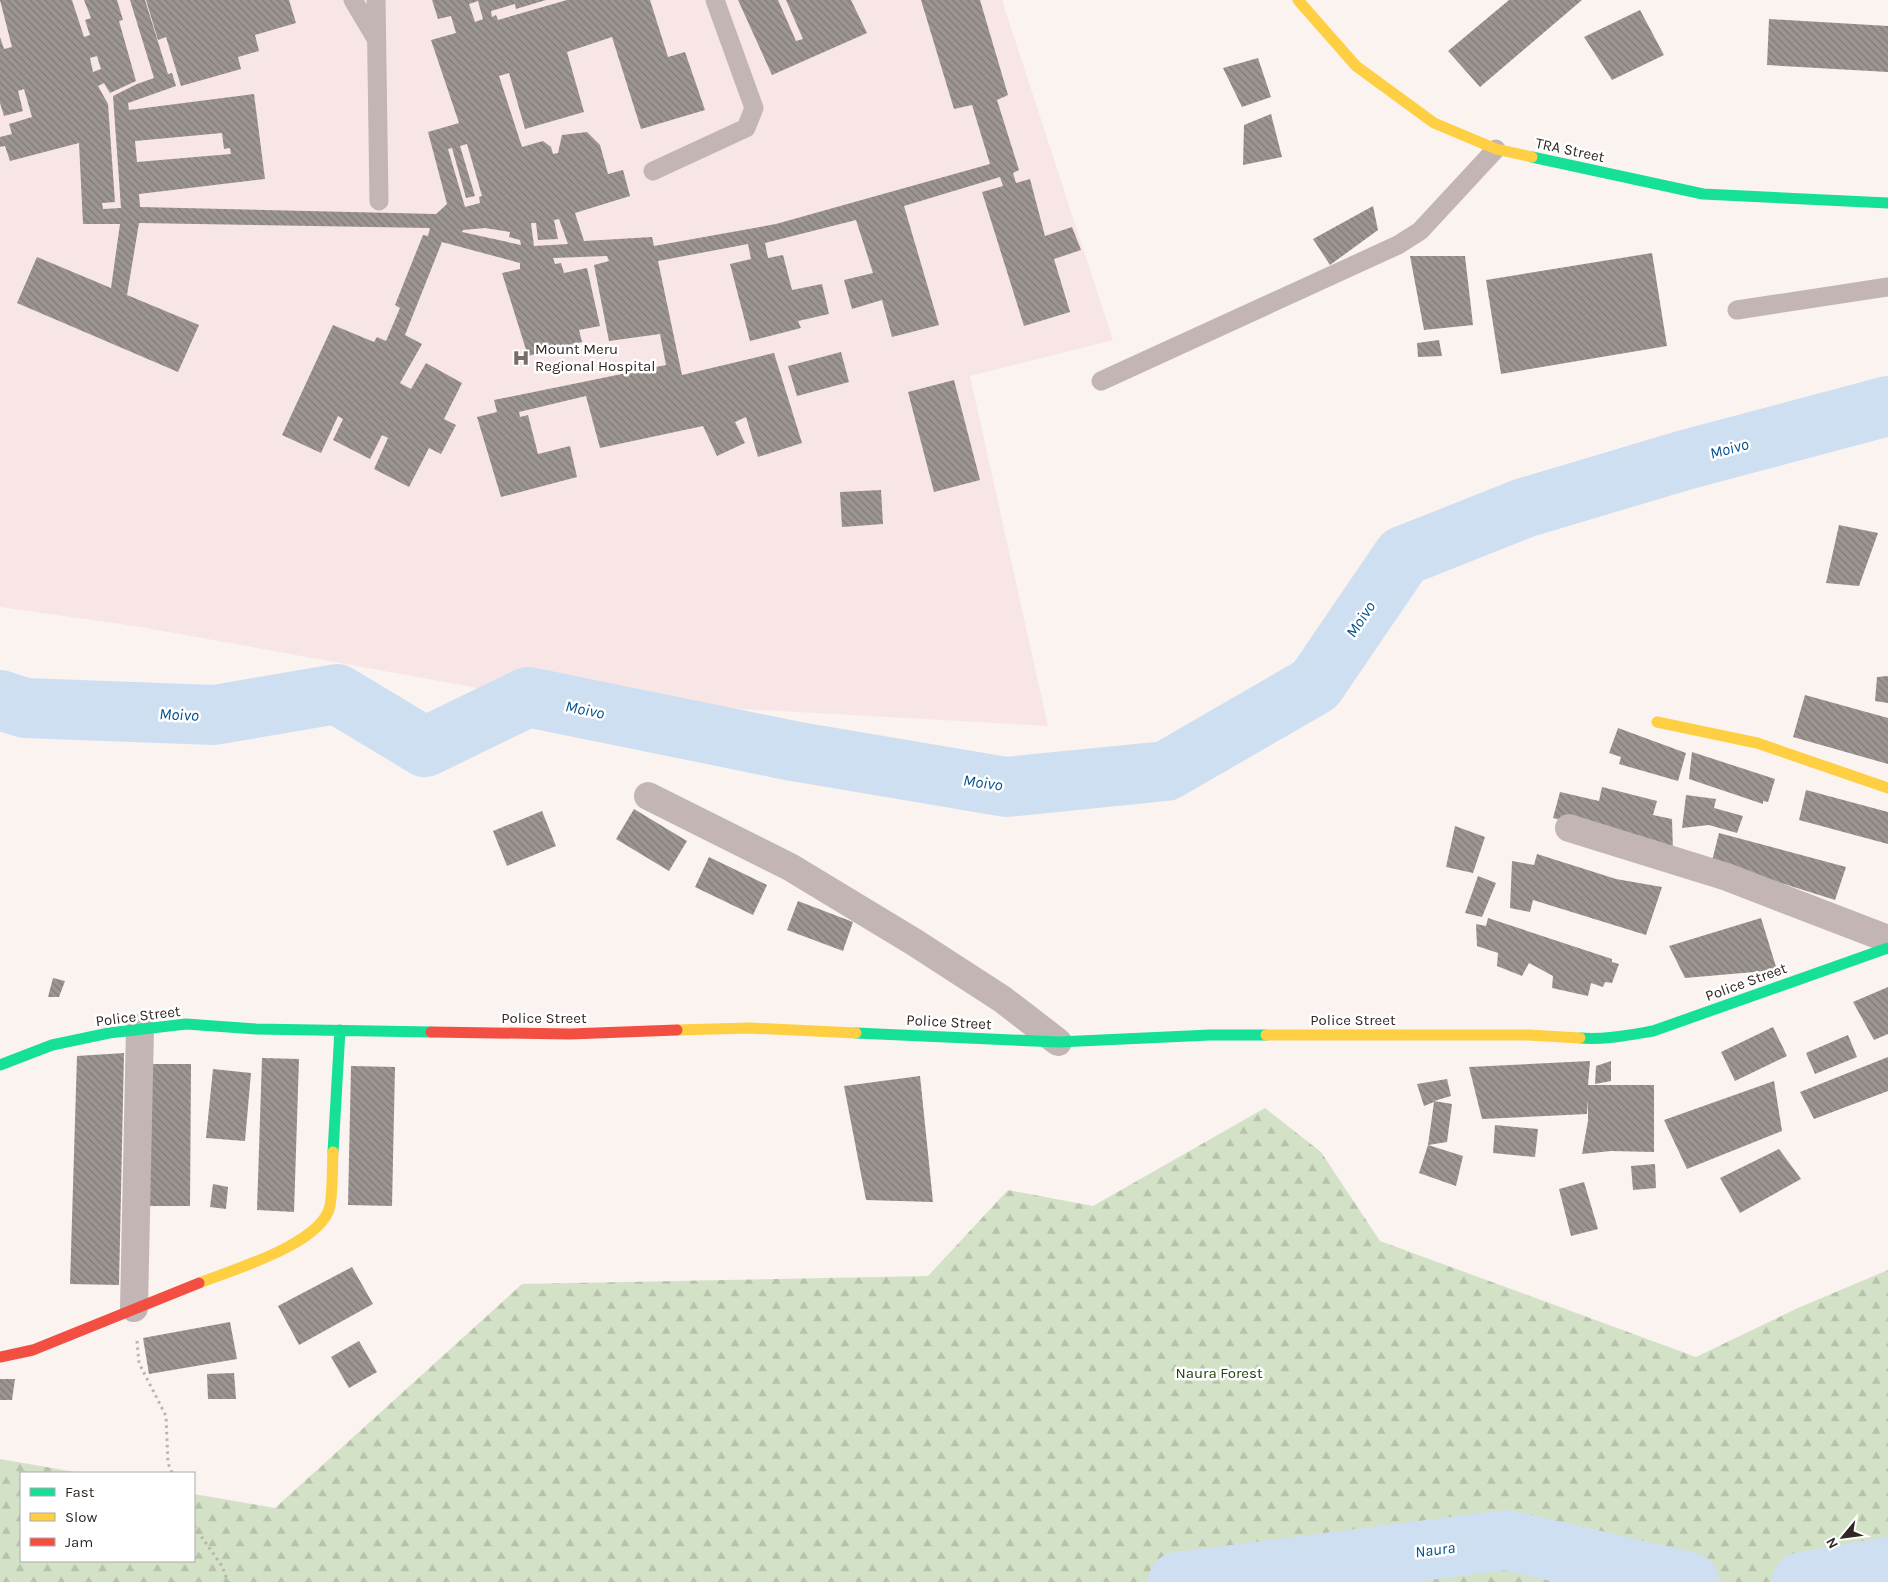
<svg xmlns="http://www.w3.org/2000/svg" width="1888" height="1582" font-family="Karla,sans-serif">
  <defs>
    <pattern id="forest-firs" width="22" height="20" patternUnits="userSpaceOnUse" patternTransform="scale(1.25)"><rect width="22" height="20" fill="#d3e2c6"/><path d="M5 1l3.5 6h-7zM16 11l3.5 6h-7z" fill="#b6c2aa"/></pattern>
    <pattern id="building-back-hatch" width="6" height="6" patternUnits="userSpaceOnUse" patternTransform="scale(1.25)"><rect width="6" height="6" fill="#9c9591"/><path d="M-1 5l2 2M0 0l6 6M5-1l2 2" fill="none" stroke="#807a76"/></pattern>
  </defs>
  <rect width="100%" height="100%" fill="#faf3f0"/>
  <!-- medical -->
  <path fill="#f8e6e7" d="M 0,0 L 1002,0 L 1113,340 L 970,376 L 1048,726 L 528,697 L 135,626 L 0,607 Z"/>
  <!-- forest -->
  <path fill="url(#forest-firs)" d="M 1265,1108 L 1321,1152 L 1380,1241 L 1696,1357 L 1798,1308 L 1888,1270 L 1888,1582 L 0,1582 L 0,1459 L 81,1473 L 21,1473 L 21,1561 L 194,1561 L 194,1494 L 275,1508 L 522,1284 L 928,1276 L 1008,1190 L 1093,1206 Z"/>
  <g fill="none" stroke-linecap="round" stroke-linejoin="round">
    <!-- river -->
    <path stroke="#cfdff2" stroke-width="60" d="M 0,700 L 25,708 L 214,715 L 337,694 L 425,747 L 528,697 L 793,751 L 1006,787 L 1166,771 L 1315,685 L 1403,556 L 1524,508 L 1685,460 L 1888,406
      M 1178,1582 L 1506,1540 L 1689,1582
      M 1802,1582 L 1888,1567"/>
  </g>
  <!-- building -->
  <path fill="url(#building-back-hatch)" fill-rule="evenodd" d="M 0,0 L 72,0 L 84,37 L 90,35 L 85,20 L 91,18 L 84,0 L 117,0 L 123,20 L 119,21 L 136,81 L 110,93 L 104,83 L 98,86 L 108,104 L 115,202 L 102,203 L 103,209 L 121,208 L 113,96 L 137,84 L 154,78 L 130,0 L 145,0 L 168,74 L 172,73 L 176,86 L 128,103 L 129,110 L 254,94 L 265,179 L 139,194 L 140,207 L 436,214 L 447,204 L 428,132 L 459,123 L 431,40 L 456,33 L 451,16 L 438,19 L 432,0 L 546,0 L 516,9 L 515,4 L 491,11 L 492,17 L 496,15 L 498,20 L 567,0 L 650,0 L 668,57 L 685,52 L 705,110 L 641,129 L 612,37 L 567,52 L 584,112 L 525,129 L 509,73 L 499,76 L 522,147 L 543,141 L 551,147 L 553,154 L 558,153 L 562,135 L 587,132 L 600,145 L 608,174 L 623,170 L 630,196 L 575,213 L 584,241 L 652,237 L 654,246 L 776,224 L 990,164 L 972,105 L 954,109 L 921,0 L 980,0 L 1008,95 L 997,100 L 1019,170 L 1013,173 L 1016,183 L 1030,179 L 1045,236 L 1072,227 L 1081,250 L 1054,259 L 1070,312 L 1024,326 L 982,192 L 1003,186 L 1000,177 L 904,206 L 939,325 L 892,337 L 882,300 L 852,309 L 844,280 L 873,273 L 856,220 L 765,243 L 768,258 L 783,255 L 792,290 L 822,284 L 829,314 L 798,321 L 801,328 L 750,341 L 730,264 L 751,259 L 748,244 L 658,261 L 682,375 L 774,353 L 802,443 L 758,457 L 746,417 L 735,422 L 745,443 L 717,456 L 703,426 L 600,448 L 586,396 L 519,412 L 520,417 L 528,415 L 538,454 L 570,446 L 577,477 L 501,497 L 477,417 L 497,412 L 494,400 L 666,365 L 660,334 L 609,341 L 594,265 L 609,261 L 607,256 L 553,258 L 555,264 L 561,263 L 564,273 L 587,268 L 600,326 L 579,330 L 582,342 L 528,356 L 502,273 L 520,269 L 520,263 L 442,242 L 405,335 L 422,344 L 400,383 L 411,389 L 426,363 L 462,383 L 444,419 L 456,425 L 441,454 L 429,448 L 409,487 L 374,469 L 388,438 L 382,435 L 370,459 L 333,440 L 343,419 L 338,416 L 321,453 L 282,435 L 333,325 L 374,342 L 377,337 L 386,341 L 400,308 L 395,305 L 423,235 L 428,236 L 430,228 L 139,223 L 127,295 L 199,325 L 178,372 L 17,303 L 37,257 L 111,288 L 120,224 L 83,224 L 79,143 L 10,161 L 5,146 L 0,147 L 0,137 L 12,134 L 9,124 L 32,117 L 24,89 L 18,91 L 23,111 L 4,116 L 0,103 L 0,37 L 4,49 L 12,47 ZM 478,1 L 483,19 L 475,22 L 469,4 ZM 97,56 L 101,69 L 93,72 L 90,58 ZM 222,133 L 224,149 L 230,148 L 231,154 L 137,162 L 135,141 ZM 467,144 L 482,196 L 479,197 L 480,203 L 465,207 L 448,149 L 452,148 L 466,198 L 475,196 L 460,146 ZM 559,219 L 568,244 L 534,246 L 531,223 L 536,223 L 538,240 L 558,239 L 554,220 ZM 485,228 L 510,232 L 509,237 L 520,240 L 521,245 L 462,232 L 463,230 Z
    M 146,0 L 289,0 L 296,23 L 255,35 L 259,51 L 238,57 L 241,69 L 181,86 L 166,37 L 158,40 Z
    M 738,0 L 778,0 L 796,41 L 803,39 L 786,0 L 851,0 L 867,33 L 772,75 Z
    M 1509,0 L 1582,0 L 1480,87 L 1448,51 Z
    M 1640,10 L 1664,55 L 1612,80 L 1584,37 Z
    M 1769,19 L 1888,26 L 1888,72 L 1767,65 Z
    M 1258,58 L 1271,97 L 1242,107 L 1223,68 Z
    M 1271,114 L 1282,157 L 1243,165 L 1244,125 Z
    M 1373,206 L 1378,230 L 1330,265 L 1313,239 Z
    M 1652,253 L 1667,346 L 1501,374 L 1486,280 Z
    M 1410,256 L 1465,256 L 1473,325 L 1424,330 Z
    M 1439,340 L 1442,356 L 1418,357 L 1417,343 Z
    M 841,352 L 849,382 L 797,396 L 788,366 Z
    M 954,380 L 980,480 L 934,492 L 908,392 Z
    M 881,490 L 883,524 L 842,527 L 840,492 Z
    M 1839,525 L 1878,533 L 1859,586 L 1826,583 Z
    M 1888,676 L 1888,703 L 1875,701 L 1877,677 Z
    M 1805,695 L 1888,718 L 1888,764 L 1793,737 Z
    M 1618,728 L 1686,753 L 1678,781 L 1619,764 L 1621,757 L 1609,753 Z
    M 1692,752 L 1775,779 L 1768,802 L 1763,801 L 1763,804 L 1689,779 Z
    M 1602,787 L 1657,801 L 1653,815 L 1672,819 L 1673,851 L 1553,818 L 1560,792 L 1599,801 Z
    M 1806,790 L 1888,812 L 1888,844 L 1799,820 Z
    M 1686,795 L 1716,799 L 1714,808 L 1743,816 L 1737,833 L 1709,825 L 1682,828 Z
    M 634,809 L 687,841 L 669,871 L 616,839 Z
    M 542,811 L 556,846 L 507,866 L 493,831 Z
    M 1455,826 L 1485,837 L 1473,873 L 1446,867 Z
    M 1719,833 L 1846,867 L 1835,900 L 1712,861 Z
    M 1537,854 L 1616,879 L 1662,887 L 1646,935 L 1533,900 L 1530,912 L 1510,908 L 1512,861 L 1534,865 Z
    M 709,857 L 767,885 L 753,915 L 695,887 Z
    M 1478,876 L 1496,883 L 1482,917 L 1465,913 Z
    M 798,901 L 853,922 L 843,951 L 787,930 Z
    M 1488,918 L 1612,959 L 1612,962 L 1619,964 L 1612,983 L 1605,982 L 1603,987 L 1591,983 L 1588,996 L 1552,988 L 1553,976 L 1529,963 L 1522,976 L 1497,966 L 1498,953 L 1477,946 L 1476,924 L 1486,926 Z
    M 1761,918 L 1777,970 L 1685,978 L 1669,946 Z
    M 53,978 L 65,981 L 59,997 L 48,997 Z
    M 1888,987 L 1888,1034 L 1874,1040 L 1853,1002 Z
    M 1773,1027 L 1787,1056 L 1735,1081 L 1721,1052 Z
    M 1848,1035 L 1857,1057 L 1815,1074 L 1806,1053 Z
    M 124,1053 L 119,1285 L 70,1284 L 77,1056 Z
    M 1888,1057 L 1888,1091 L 1814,1119 L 1800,1092 Z
    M 262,1058 L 299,1059 L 294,1212 L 257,1210 Z
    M 1590,1061 L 1588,1085 L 1654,1085 L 1654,1152 L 1611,1151 L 1582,1154 L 1588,1121 L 1588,1099 L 1587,1114 L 1482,1119 L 1469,1067 Z
    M 1611,1061 L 1611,1081 L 1595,1084 L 1596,1066 Z
    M 148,1064 L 191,1064 L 190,1206 L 147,1206 Z
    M 351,1066 L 395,1067 L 392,1206 L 348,1205 Z
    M 213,1069 L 251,1073 L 245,1141 L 206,1138 Z
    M 920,1076 L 933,1202 L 866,1200 L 844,1086 Z
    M 1447,1079 L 1451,1096 L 1434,1101 L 1452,1104 L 1447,1142 L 1428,1145 L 1434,1102 L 1424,1106 L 1417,1084 Z
    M 1774,1081 L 1782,1131 L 1687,1169 L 1664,1120 Z
    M 1495,1125 L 1538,1129 L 1535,1157 L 1493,1153 Z
    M 1428,1145 L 1463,1156 L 1456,1186 L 1419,1173 Z
    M 1779,1149 L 1801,1179 L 1740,1213 L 1720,1178 Z
    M 1655,1164 L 1656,1188 L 1633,1190 L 1631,1166 Z
    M 1584,1182 L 1598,1229 L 1571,1236 L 1559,1189 Z
    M 213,1184 L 228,1187 L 226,1209 L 210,1207 Z
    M 352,1267 L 373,1304 L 299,1345 L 278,1306 Z
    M 230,1322 L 237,1359 L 149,1374 L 143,1338 Z
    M 359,1341 L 377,1372 L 349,1388 L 331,1357 Z
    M 234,1373 L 236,1399 L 208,1399 L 207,1374 Z
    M 0,1379 L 15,1379 L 12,1400 L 0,1400 Z"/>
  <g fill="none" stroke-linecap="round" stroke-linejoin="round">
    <!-- path -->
    <path stroke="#bcb2b1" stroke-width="3" stroke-dasharray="2.5 4" stroke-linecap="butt" d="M 137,1341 L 139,1363 L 166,1416 L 168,1463 L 172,1473
      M 194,1526 L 222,1566 L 228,1582"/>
    <!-- lane -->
    <path stroke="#c2b5b4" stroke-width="19" d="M 353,0 L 375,37
      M 376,0 L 379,201
      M 653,171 L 746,128 L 754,108 L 715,0
      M 1737,310 L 1888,287
      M 1101,381 L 1398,245 L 1420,231 L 1496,149"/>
    <!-- street -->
    <path stroke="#c2b5b4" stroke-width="28" d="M 648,796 L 790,867 L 914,942 L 1002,999 L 1058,1042
      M 1569,828 L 1727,877 L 1888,939
      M 134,1308 L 140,1028"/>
    <!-- fast -->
    <path stroke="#16e098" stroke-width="11" d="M 1532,157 L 1703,194 L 1888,203
      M 856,1033 L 1058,1042 L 1210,1035 L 1266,1035
      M 1580,1038 C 1604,1040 1629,1035 1653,1031 L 1888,948
      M 0,1065 L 52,1045 L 109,1033 L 186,1024 L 256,1029 L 431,1032
      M 333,1152 L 340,1030"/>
    <!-- slow -->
    <path stroke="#ffcf43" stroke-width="11" d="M 1298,0 L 1356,66 L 1434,123 L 1496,149 L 1532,157
      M 1657,722 L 1757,743 L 1888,788
      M 677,1030 L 749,1028 L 856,1033
      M 1266,1035 L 1528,1035 L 1580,1038
      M 199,1283 C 232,1270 322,1244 330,1206 C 333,1189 332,1169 333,1152"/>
    <!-- jam -->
    <path stroke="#f24e42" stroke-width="11" d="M 431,1032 L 570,1034 L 677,1030
      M 0,1357 L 33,1350 L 199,1283"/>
  </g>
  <!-- icons -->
  <defs>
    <g id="hospital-bare" transform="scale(1.35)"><path d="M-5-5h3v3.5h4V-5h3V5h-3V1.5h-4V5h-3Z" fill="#776e6a" stroke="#fff" stroke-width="2.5" paint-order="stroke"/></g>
  </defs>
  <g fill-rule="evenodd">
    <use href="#hospital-bare" x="521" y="358"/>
  </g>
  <g text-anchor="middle" stroke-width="5" stroke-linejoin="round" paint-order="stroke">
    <!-- street labels -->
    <g font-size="15" fill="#312722" stroke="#fff">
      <text transform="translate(1570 150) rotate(12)" y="5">TRA Street</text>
      <text transform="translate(1746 982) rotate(-20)" y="5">Police Street</text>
      <text transform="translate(138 1016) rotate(-7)" y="5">Police Street</text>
      <text x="544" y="1023">Police Street</text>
      <text x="1353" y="1025">Police Street</text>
      <text transform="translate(949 1022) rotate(3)" y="5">Police Street</text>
    </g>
    <!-- poi labels -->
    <g font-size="15" fill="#312722" stroke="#fff" text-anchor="start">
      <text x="535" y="354">Mount Meru<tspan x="535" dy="17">Regional Hospital</tspan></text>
    </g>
    <!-- park labels -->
    <g font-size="15" fill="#20410a" stroke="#fff">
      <text x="1219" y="1378">Naura Forest</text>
    </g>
    <!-- water labels -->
    <g font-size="16" font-style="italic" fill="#00518d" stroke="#fff">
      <text transform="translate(1729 448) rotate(-15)" y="6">Moivo</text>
      <text transform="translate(1360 619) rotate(-56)" y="6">Moivo</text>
      <text transform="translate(585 709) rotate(11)" y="6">Moivo</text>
      <text transform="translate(179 714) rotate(2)" y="6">Moivo</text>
      <text transform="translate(983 782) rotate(8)" y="6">Moivo</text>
      <text transform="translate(1435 1549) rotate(-7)" y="6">Naura</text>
    </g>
  </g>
  <!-- legend -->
  <rect x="20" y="1472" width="175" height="90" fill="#ffffff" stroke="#ada9a7"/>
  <rect x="30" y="1488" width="25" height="8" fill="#16e098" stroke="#ada9a7"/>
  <text x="65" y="1497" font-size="15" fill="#312722">Fast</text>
  <rect x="30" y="1513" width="25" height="8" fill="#ffcf43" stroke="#ada9a7"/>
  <text x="65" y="1522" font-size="15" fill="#312722">Slow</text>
  <rect x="30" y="1538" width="25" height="8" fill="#f24e42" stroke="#ada9a7"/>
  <text x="65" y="1547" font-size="15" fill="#312722">Jam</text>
  <!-- north arrow -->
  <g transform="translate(1843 1537) rotate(241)" stroke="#ffffff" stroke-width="4" paint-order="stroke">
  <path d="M0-4L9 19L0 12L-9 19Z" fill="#312722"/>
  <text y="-8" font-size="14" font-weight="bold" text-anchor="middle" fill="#312722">N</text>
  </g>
</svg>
